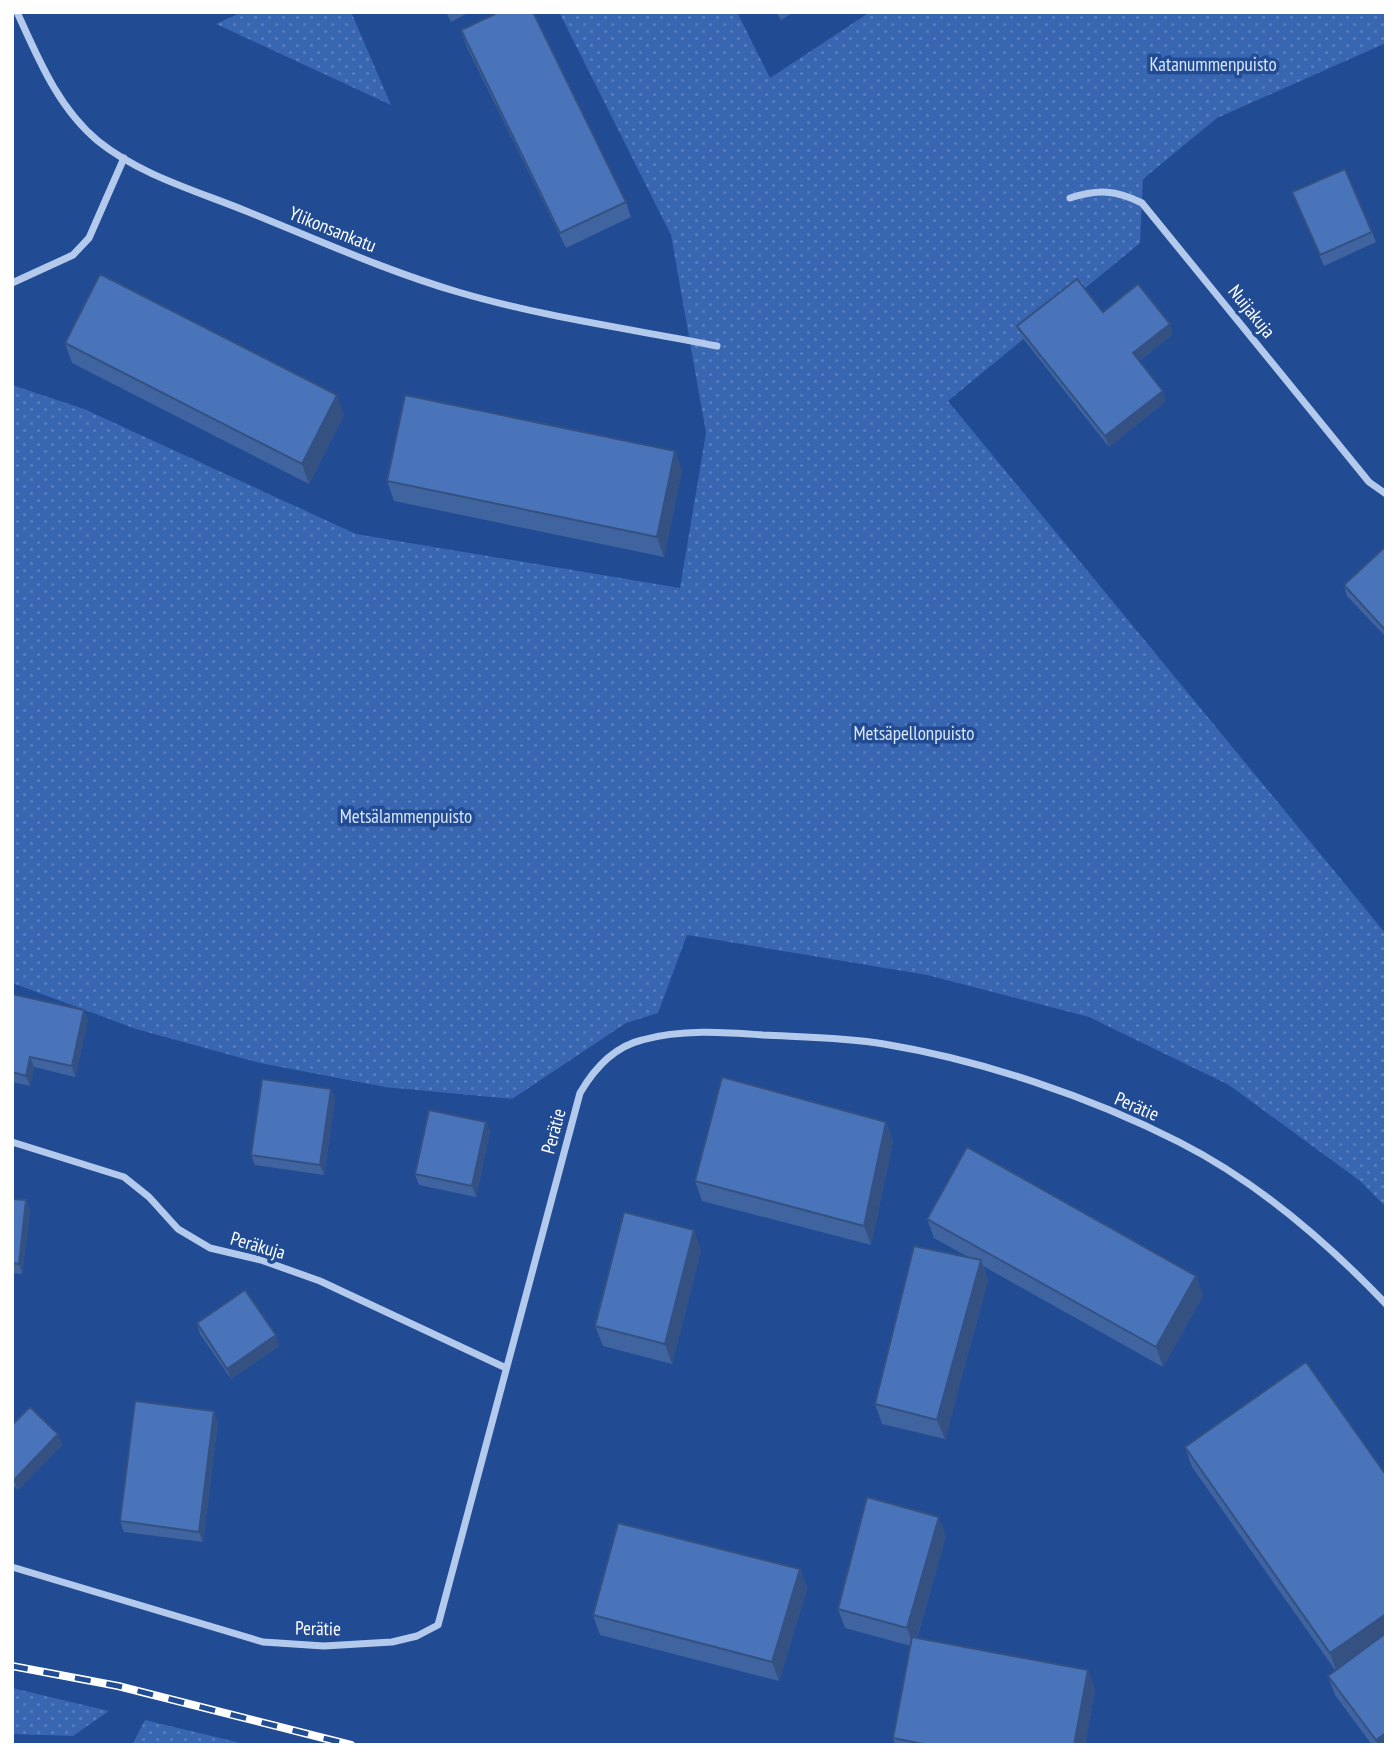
<svg xmlns="http://www.w3.org/2000/svg" width="1398" height="1757" font-family="'PT Sans Narrow',sans-serif">
  <defs>
    <pattern id="green-dots" width="8" height="8" patternUnits="userSpaceOnUse" patternTransform="scale(1.75)"><rect width="8" height="8" fill="#3966b1"/><path d="M2 2h.1M6 6h.1" fill="none" stroke="#577dbd" stroke-width="1.8" stroke-linecap="round"/></pattern>
  </defs>
  <rect width="100%" height="100%" fill="#214b93"/>
  <!-- green -->
  <path fill="url(#green-dots)" d="M 242,12 L 351,12 L 391,105 L 216,24 Z
    M 559,12 L 737,12 L 770,78 L 870,12 L 1386,12 L 1386,43 L 1217,118 L 1143,179 L 1140,243 L 948,401 L 1386,934 L 1386,1207 L 1360,1181 L 1229,1085 L 1089,1017 L 927,975 L 687,935 L 658,1013 L 626,1023 L 512,1099 L 385,1087 L 260,1063 L 136,1029 L 15,984 L 12,989 L 12,385 L 84,409 L 356,534 L 680,588 L 706,433 L 671,235 Z
    M 12,1688 L 109,1711 L 73,1736 L 12,1734 Z
    M 145,1720 L 249,1745 L 132,1745 Z"/>
  <g fill="none" stroke-linecap="round" stroke-linejoin="round">
    <!-- minor -->
    <path stroke="#b4caed" stroke-width="7" d="M 17,12 C 38,58 58,108 98,141 C 140,175 197,191 246,211 C 316,239 386,271 458,292 C 543,317 631,329 717,346
      M 1070,198 C 1098,189 1116,190 1142,203 L 1369,482 L 1386,494
      M 12,283 L 73,255 L 89,238 L 124,158
      M 12,1142 L 124,1177 L 149,1197 L 178,1229 L 210,1248 L 261,1260 L 320,1281 L 506,1368
      M 12,1567 L 263,1642 L 324,1646 L 392,1642 L 417,1636 L 438,1625 L 580,1093 C 594,1069 613,1047 642,1040 C 681,1029 723,1032 763,1035 C 802,1037 844,1037 884,1044 C 981,1060 1091,1097 1179,1142 C 1256,1181 1326,1241 1386,1304"/>
    <!-- rail casing -->
    <g stroke="#fff" stroke-width="8">
      <path id="rail" d="M 12,1666 L 118,1686 L 351,1745"/>
    </g>
    <!-- rail -->
    <use href="#rail" stroke="#214b93" stroke-width="5" stroke-dasharray="16" stroke-linecap="butt"/>
  </g>
  <!-- wall -->
  <path fill="#40649f" d="M 446,12 L 470,12 L 451,22 Z
    M 776,12 L 794,12 L 781,20 Z
    M 461,30 L 626,202 L 631,217 L 566,248 L 466,45 Z
    M 1292,192 L 1372,232 L 1376,242 L 1324,266 Z
    M 1103,312 L 1173,334 L 1139,361 L 1166,401 L 1109,447 L 1021,336 L 1017,326 Z
    M 65,343 L 344,415 L 309,484 L 72,363 Z
    M 675,451 L 682,471 L 664,557 L 394,501 L 387,481 Z
    M 1386,546 L 1386,637 L 1347,596 L 1344,585 Z
    M 12,994 L 84,1010 L 88,1020 L 75,1077 L 34,1067 L 30,1086 L 12,1082 Z
    M 331,1089 L 335,1099 L 324,1175 L 255,1165 L 251,1155 Z
    M 486,1122 L 490,1132 L 476,1197 L 419,1185 L 415,1174 Z
    M 886,1122 L 893,1142 L 871,1245 L 702,1201 L 695,1181 Z
    M 12,1199 L 26,1200 L 30,1211 L 22,1274 L 12,1273 Z
    M 927,1219 L 1196,1276 L 1203,1296 L 1163,1367 L 983,1266 L 988,1280 L 945,1439 L 882,1424 L 875,1404 L 968,1257 L 934,1238 Z
    M 701,1250 L 672,1364 L 603,1346 L 595,1326 Z
    M 197,1323 L 276,1335 L 279,1346 L 231,1379 L 200,1334 Z
    M 1306,1362 L 1386,1745 L 1372,1745 L 1335,1695 L 1328,1676 L 1335,1670 L 1192,1467 L 1185,1447 Z
    M 218,1421 L 203,1542 L 124,1532 L 120,1521 Z
    M 12,1425 L 58,1434 L 62,1445 L 18,1490 L 12,1484 Z
    M 946,1536 L 917,1638 L 1088,1670 L 1095,1690 L 1085,1745 L 895,1745 L 893,1738 L 911,1646 L 845,1628 L 838,1609 Z
    M 800,1569 L 807,1589 L 779,1681 L 600,1635 L 593,1615 Z"/>
  <!-- shaded-wall -->
  <path fill="#345182" d="M 1170,324 L 1173,334 L 1136,363 L 1133,353 Z
    M 1163,391 L 1166,401 L 1109,447 L 1105,436 Z
    M 337,395 L 344,415 L 309,484 L 302,464 Z
    M 675,451 L 682,471 L 664,557 L 657,537 Z
    M 84,1010 L 88,1020 L 75,1077 L 72,1066 Z
    M 30,1057 L 34,1067 L 30,1086 L 26,1076 Z
    M 331,1089 L 335,1099 L 324,1175 L 320,1165 Z
    M 486,1122 L 490,1132 L 476,1197 L 472,1186 Z
    M 886,1122 L 893,1142 L 871,1245 L 864,1226 Z
    M 26,1200 L 30,1211 L 22,1274 L 19,1264 Z
    M 694,1230 L 701,1250 L 672,1364 L 665,1344 Z
    M 981,1260 L 988,1280 L 945,1439 L 937,1420 Z
    M 1196,1276 L 1203,1296 L 1163,1367 L 1156,1347 Z
    M 276,1335 L 279,1346 L 231,1379 L 227,1369 Z
    M 214,1411 L 218,1421 L 203,1542 L 199,1532 Z
    M 58,1434 L 62,1445 L 18,1490 L 14,1480 Z
    M 939,1517 L 946,1536 L 914,1647 L 907,1628 Z
    M 800,1569 L 807,1589 L 779,1681 L 772,1662 Z
    M 1386,1614 L 1386,1639 L 1337,1673 L 1330,1653 Z
    M 1088,1670 L 1095,1690 L 1085,1745 L 1074,1745 Z
    M 1386,1733 L 1386,1745 L 1378,1745 L 1376,1740 Z"/>
  <!-- building -->
  <path fill="#4a74b9" stroke="#345182" stroke-width="2" d="M 499,12 L 533,12 L 626,202 L 560,233 L 461,30 Z
    M 1345,169 L 1372,232 L 1320,255 L 1292,192 Z
    M 100,274 L 337,395 L 302,464 L 65,343 Z
    M 1077,279 L 1103,312 L 1138,284 L 1170,324 L 1133,353 L 1163,391 L 1105,436 L 1017,326 Z
    M 405,395 L 675,451 L 657,537 L 387,481 Z
    M 1386,546 L 1386,631 L 1344,585 Z
    M 12,994 L 84,1010 L 72,1066 L 30,1057 L 26,1076 L 12,1072 Z
    M 722,1077 L 886,1122 L 864,1226 L 695,1181 Z
    M 262,1079 L 331,1089 L 320,1165 L 251,1155 Z
    M 429,1110 L 486,1122 L 472,1186 L 415,1174 Z
    M 967,1147 L 1196,1276 L 1156,1347 L 927,1219 Z
    M 12,1199 L 26,1200 L 19,1264 L 12,1263 Z
    M 624,1212 L 694,1230 L 665,1344 L 595,1326 Z
    M 914,1246 L 981,1260 L 937,1420 L 875,1404 Z
    M 245,1290 L 276,1335 L 227,1369 L 197,1323 Z
    M 1306,1362 L 1386,1475 L 1386,1614 L 1330,1653 L 1185,1447 Z
    M 135,1401 L 214,1411 L 199,1532 L 120,1521 Z
    M 30,1407 L 58,1434 L 14,1480 L 12,1478 L 12,1425 Z
    M 867,1497 L 939,1517 L 907,1628 L 838,1609 Z
    M 618,1523 L 800,1569 L 772,1662 L 593,1615 Z
    M 1386,1633 L 1386,1733 L 1376,1740 L 1328,1676 Z
    M 912,1637 L 1088,1670 L 1074,1745 L 928,1745 L 893,1738 Z"/>
  <g text-anchor="middle" stroke-width="7" stroke-linejoin="round" paint-order="stroke">
    <!-- park labels -->
    <g font-size="19" fill="#dae6fa" stroke="#214b93">
      <text x="1213" y="71">Katanummenpuisto</text>
      <text x="914" y="740">Metsäpellonpuisto</text>
      <text x="406" y="823">Metsälammenpuisto</text>
    </g>
    <!-- street labels -->
    <g font-size="19" fill="#fff" stroke="#214b93">
      <text transform="translate(333 229) rotate(22)" y="7">Ylikonsankatu</text>
      <text transform="translate(1252 311) rotate(51)" y="7">Nuijakuja</text>
      <text transform="translate(1137 1106) rotate(23)" y="7">Perätie</text>
      <text transform="translate(553 1131) rotate(-75)" y="7">Perätie</text>
      <text transform="translate(258 1245) rotate(16)" y="7">Peräkuja</text>
      <text transform="translate(318 1628) rotate(1)" y="7">Perätie</text>
    </g>
  </g>
  <!-- border -->
  <rect width="1398" height="1757" fill="none" stroke="#ffffff" stroke-width="28"/>
</svg>
